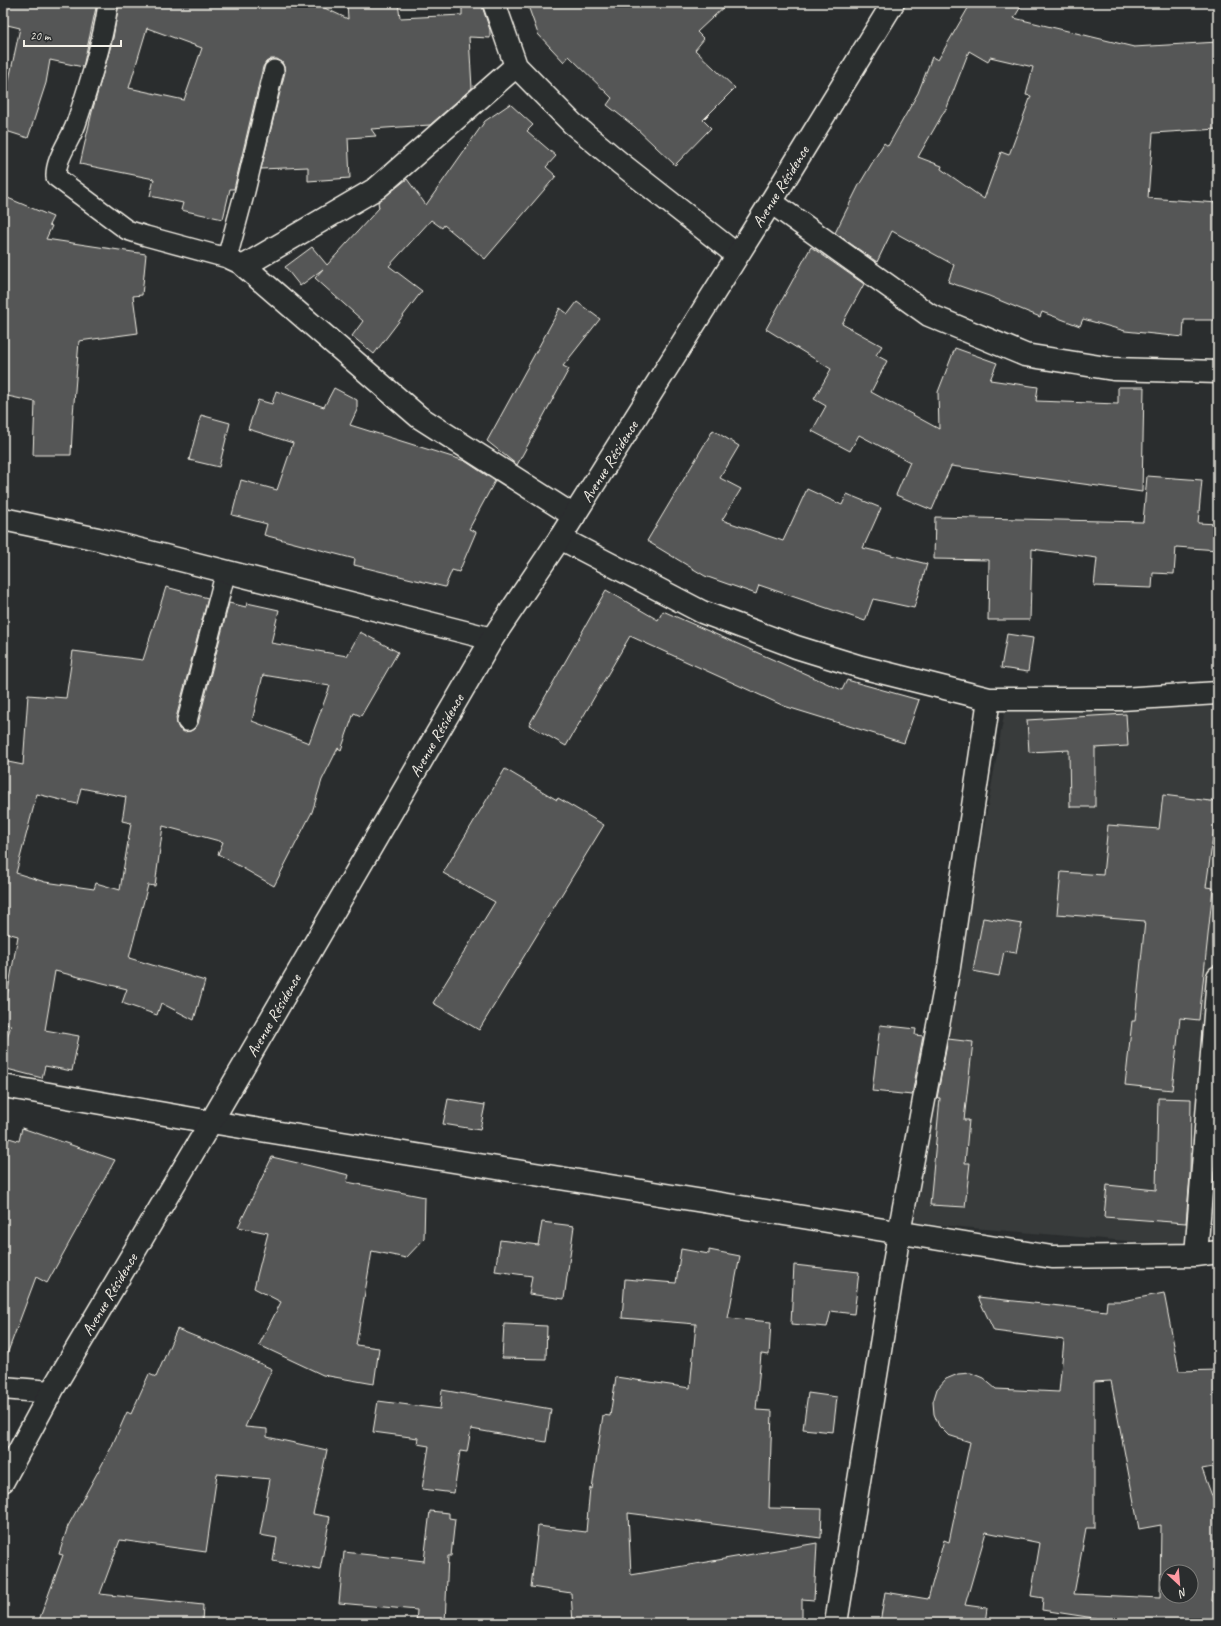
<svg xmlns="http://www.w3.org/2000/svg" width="1221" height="1626" font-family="Caveat,sans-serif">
  <rect width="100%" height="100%" fill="#2a2d2e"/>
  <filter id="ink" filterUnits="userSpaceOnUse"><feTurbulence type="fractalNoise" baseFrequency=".025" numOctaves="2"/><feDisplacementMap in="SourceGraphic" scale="8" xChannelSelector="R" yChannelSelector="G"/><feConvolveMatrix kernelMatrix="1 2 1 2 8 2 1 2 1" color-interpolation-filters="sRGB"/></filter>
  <g filter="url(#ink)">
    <!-- built -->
    <path fill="#373a3a" d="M 1218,707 L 1218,810 L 1211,969 L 1187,1246 L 914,1223 L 1005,709 Z"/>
    <!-- building -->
    <path fill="#555756" stroke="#f4f1e8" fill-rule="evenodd" d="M 3,3 L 97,3 L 83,67 L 50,60 L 46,83 L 28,138 L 3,130 L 3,108 L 20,28 L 3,24 Z
      M 119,3 L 314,3 L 348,19 L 347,3 L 398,3 L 400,18 L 462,15 L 462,5 L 482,6 L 490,30 L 490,38 L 469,37 L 472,88 L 430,125 L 371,129 L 376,136 L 348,138 L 350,178 L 308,181 L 308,167 L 261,169 L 285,72 L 284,67 L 282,62 L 277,59 L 271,59 L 266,62 L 263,67 L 234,189 L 230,189 L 223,219 L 181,210 L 183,203 L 150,196 L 154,179 L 80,164 L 92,112 L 113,38 ZM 147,28 L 202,48 L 184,100 L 129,88 Z
      M 527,3 L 728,3 L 697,32 L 704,39 L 695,50 L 735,88 L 703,120 L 711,128 L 675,165 L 635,127 L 607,105 L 612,98 L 569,56 L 564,62 L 538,34 Z
      M 971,3 L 1023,3 L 1014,18 L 1134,47 L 1218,42 L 1218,129 L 1153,133 L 1148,198 L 1218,203 L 1218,320 L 1184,320 L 1183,337 L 1125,331 L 1083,319 L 1080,326 L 1042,312 L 1040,317 L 989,296 L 948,282 L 954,265 L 892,231 L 877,262 L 835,233 L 859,185 L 884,143 L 888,146 L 918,93 L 932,57 L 938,60 ZM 969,51 L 988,62 L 990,57 L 1033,67 L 1026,95 L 1031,96 L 1009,155 L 1001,152 L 984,199 L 941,169 L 942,166 L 918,157 L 945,110 L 946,110 Z
      M 510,104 L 533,125 L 527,131 L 556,156 L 546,167 L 556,176 L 485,259 L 444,225 L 442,228 L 431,220 L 389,266 L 422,291 L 374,354 L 352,336 L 363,321 L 315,278 L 323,269 L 300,286 L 285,267 L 312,247 L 327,265 L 379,208 L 378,202 L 407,179 L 426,205 L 485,121 Z
      M 3,196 L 53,217 L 49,225 L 52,226 L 46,239 L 146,254 L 142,295 L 133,296 L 138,333 L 79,341 L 73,415 L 71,455 L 33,455 L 35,402 L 3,395 Z
      M 811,247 L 864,284 L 842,324 L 882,346 L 876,355 L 887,361 L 871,392 L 939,429 L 938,392 L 955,348 L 997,363 L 990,380 L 1038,387 L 1036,401 L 1118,404 L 1118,387 L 1144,387 L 1142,492 L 951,466 L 932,510 L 896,495 L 910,462 L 859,435 L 850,451 L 812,431 L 826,406 L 814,399 L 831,369 L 766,329 Z
      M 577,302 L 600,319 L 563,366 L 569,369 L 517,465 L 487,441 L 560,308 L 568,314 Z
      M 334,388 L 357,400 L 357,410 L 350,425 L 465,461 L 495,481 L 469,529 L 476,532 L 459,572 L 452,570 L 445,587 L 354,565 L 355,559 L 264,535 L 267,524 L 232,515 L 241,480 L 277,490 L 293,443 L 248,429 L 258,400 L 272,404 L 276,391 L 324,407 Z
      M 201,415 L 230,423 L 219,467 L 189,460 Z
      M 713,430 L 739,446 L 720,478 L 741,489 L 722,520 L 783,541 L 807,489 L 842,505 L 847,494 L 881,508 L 863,548 L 927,564 L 914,608 L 873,599 L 865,621 L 759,585 L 756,594 L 705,576 L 647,541 Z
      M 1147,476 L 1202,480 L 1198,523 L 1218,524 L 1218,550 L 1176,547 L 1174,574 L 1153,573 L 1152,588 L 1094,586 L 1097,558 L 1032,549 L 1030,620 L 988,620 L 989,560 L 934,559 L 935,517 L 1143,522 Z
      M 166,587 L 208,598 L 176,718 L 177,724 L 179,729 L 184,732 L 190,731 L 195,728 L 198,724 L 229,603 L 246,607 L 247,603 L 279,610 L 271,643 L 347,656 L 360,632 L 398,652 L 361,716 L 354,713 L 341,750 L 338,748 L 322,780 L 312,812 L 274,886 L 218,854 L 223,842 L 163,826 L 155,886 L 148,885 L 129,958 L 205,981 L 194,1020 L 161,1003 L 157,1015 L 122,1003 L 127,989 L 55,971 L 45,1030 L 79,1036 L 72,1071 L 45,1066 L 42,1078 L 3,1068 L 3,1052 L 11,1025 L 3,1024 L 3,1018 L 18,936 L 3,932 L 3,761 L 23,765 L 28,695 L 66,698 L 73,651 L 143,660 ZM 263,675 L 330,686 L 309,743 L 252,721 ZM 81,788 L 126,797 L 122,821 L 131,823 L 120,890 L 96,883 L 94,889 L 45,882 L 16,873 L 37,794 L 77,804 Z
      M 606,590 L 658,620 L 663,611 L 842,690 L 847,680 L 919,700 L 904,743 L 784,706 L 630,636 L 566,746 L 529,725 Z
      M 1007,634 L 1033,638 L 1028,672 L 1001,668 Z
      M 1126,714 L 1128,746 L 1095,748 L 1095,807 L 1070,807 L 1069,750 L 1029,752 L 1027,720 Z
      M 505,769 L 557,800 L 558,798 L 604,825 L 479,1030 L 433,1003 L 495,902 L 443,873 Z
      M 1163,795 L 1218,802 L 1206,887 L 1213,888 L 1199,1020 L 1180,1018 L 1172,1090 L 1125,1085 L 1132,1021 L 1135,1021 L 1145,921 L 1057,914 L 1061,872 L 1103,875 L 1108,825 L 1159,829 Z
      M 983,918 L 1022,924 L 1016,953 L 1004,951 L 999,976 L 973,971 Z
      M 880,1025 L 916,1029 L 915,1035 L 923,1036 L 912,1095 L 872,1091 Z
      M 948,1039 L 973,1042 L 964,1120 L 969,1120 L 965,1163 L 970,1163 L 965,1207 L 930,1205 L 940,1098 L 937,1098 Z
      M 1158,1098 L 1191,1099 L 1190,1176 L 1186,1223 L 1104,1217 L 1107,1185 L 1156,1190 Z
      M 448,1099 L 485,1105 L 480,1130 L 443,1124 Z
      M 22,1128 L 115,1160 L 47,1283 L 36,1277 L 6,1357 L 3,1356 L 3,1159 L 9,1138 L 19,1141 Z
      M 272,1157 L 349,1175 L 347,1182 L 425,1197 L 424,1239 L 406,1258 L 372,1251 L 356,1345 L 379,1348 L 374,1384 L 323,1375 L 259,1345 L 281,1302 L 254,1288 L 268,1233 L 238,1227 Z
      M 542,1222 L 574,1226 L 564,1299 L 529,1294 L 532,1276 L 495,1271 L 500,1240 L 538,1245 Z
      M 681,1249 L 709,1254 L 709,1250 L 740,1256 L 728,1318 L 771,1322 L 769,1355 L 761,1354 L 756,1410 L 772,1411 L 769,1508 L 822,1509 L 821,1538 L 628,1513 L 631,1575 L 817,1543 L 814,1600 L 802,1599 L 802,1622 L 573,1623 L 571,1593 L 531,1587 L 538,1526 L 586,1532 L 590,1488 L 592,1489 L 603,1415 L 610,1416 L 616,1377 L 690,1388 L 696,1324 L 622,1318 L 625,1279 L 676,1283 Z
      M 794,1265 L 859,1272 L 854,1314 L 831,1311 L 827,1327 L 791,1324 Z
      M 1164,1293 L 1179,1371 L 1218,1370 L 1218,1466 L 1202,1469 L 1218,1512 L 1218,1581 L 1214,1581 L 1212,1601 L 1218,1602 L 1218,1623 L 1107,1623 L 1107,1620 L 1042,1610 L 1043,1598 L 1031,1596 L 1040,1543 L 986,1532 L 965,1605 L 987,1608 L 985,1623 L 880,1623 L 885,1592 L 928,1599 L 944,1540 L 949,1542 L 970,1442 L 948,1435 L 939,1426 L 934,1414 L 933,1402 L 937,1389 L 946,1379 L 958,1374 L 971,1373 L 983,1378 L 996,1389 L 1059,1392 L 1064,1340 L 994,1331 L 978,1297 L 1106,1311 L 1107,1301 L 1123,1301 ZM 1111,1381 L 1139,1529 L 1161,1525 L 1160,1598 L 1074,1594 L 1086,1528 L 1094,1528 L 1094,1382 ZM 1167,1572 L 1191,1572 L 1191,1596 L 1167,1596 Z
      M 504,1324 L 547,1326 L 546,1359 L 502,1358 Z
      M 177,1329 L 214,1344 L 215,1343 L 272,1369 L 245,1427 L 267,1429 L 267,1437 L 327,1450 L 313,1514 L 330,1517 L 320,1570 L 273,1561 L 277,1538 L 260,1535 L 270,1479 L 217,1474 L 206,1552 L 120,1540 L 100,1594 L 203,1605 L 202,1623 L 38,1623 L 63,1555 L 59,1554 L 68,1526 L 111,1448 L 127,1412 L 131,1414 L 149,1374 L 156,1377 Z
      M 442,1390 L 551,1409 L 546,1442 L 471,1429 L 467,1452 L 460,1451 L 454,1493 L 422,1489 L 429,1446 L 417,1444 L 418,1438 L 373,1432 L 378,1401 L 440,1409 Z
      M 808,1393 L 837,1397 L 833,1432 L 803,1429 Z
      M 430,1511 L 449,1513 L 449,1518 L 455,1519 L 451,1556 L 448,1556 L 445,1623 L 416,1623 L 417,1610 L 339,1603 L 344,1552 L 424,1561 Z"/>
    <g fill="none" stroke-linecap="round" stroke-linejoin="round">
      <!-- lane casing -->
      <g stroke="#f4f1e8" stroke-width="22">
        <path id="lane" d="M 108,5 C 102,45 89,85 76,124 C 70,141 55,159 56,177 L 127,230 L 146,236 L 227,258 L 244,266
          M 227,258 L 245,191 L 274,70
          M 187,721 L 226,571"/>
      </g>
      <!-- street casing -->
      <g stroke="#f4f1e8" stroke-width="25">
        <path id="street" d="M 494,3 L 516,66 L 572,123 L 620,163 L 737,255
          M 516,66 L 377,188 L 244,266 L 419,417 L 574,516
          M 771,202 L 929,315 L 1025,355 L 1113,369 L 1218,372
          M 3,519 L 98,539 L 492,639
          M 560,538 L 702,612 L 796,647 L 861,667 L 989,699 L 1121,699 L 1218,693
          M 3,1086 L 211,1122 L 1052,1257 L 1196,1255 L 1218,1252
          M 1196,1255 L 1218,977
          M 3,1388 L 51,1392
          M 836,1623 L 899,1233 L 949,967 L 989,699"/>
      </g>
      <!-- secondary casing -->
      <g stroke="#f4f1e8" stroke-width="25">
        <path id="secondary" d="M 3,1481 L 51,1392 L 211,1122 L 492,639 L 560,538 L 771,202 L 893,3"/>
      </g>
      <!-- lane -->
      <use href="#lane" stroke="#2a2d2e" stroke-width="19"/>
      <!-- street -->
      <use href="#street" stroke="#2a2d2e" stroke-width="22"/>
      <!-- secondary -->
      <use href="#secondary" stroke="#2a2d2e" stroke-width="22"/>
    </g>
  </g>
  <g text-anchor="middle" stroke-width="3" stroke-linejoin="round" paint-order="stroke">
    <!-- street labels -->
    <g font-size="16" fill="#f4f1e8" stroke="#2a2d2e">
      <text transform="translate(780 186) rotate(-58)" y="6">Avenue Résidence</text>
      <text transform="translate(609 461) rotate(-58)" y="6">Avenue Résidence</text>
      <text transform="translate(436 735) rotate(-60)" y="6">Avenue Résidence</text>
      <text transform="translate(273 1015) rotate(-60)" y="6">Avenue Résidence</text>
      <text transform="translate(109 1294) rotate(-59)" y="6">Avenue Résidence</text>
    </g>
  </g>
  <!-- margin -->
  <rect width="1221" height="1626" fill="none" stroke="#2a2d2e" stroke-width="16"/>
  <rect x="8" y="8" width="1205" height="1610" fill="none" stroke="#f4f1e8" stroke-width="1.5" filter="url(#ink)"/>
  <!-- north arrow -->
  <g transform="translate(1179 1584) rotate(154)"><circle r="19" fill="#2a2d2e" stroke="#7b7b78"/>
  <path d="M0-3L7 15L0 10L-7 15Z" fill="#ff9aa2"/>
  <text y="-6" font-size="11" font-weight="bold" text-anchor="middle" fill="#f4f1e8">N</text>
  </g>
  <!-- scale -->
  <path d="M24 40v6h97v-6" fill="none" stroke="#f4f1e8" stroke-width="2"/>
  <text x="30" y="40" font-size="12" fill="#f4f1e8" stroke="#2a2d2e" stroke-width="3" paint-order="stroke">20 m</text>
</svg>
